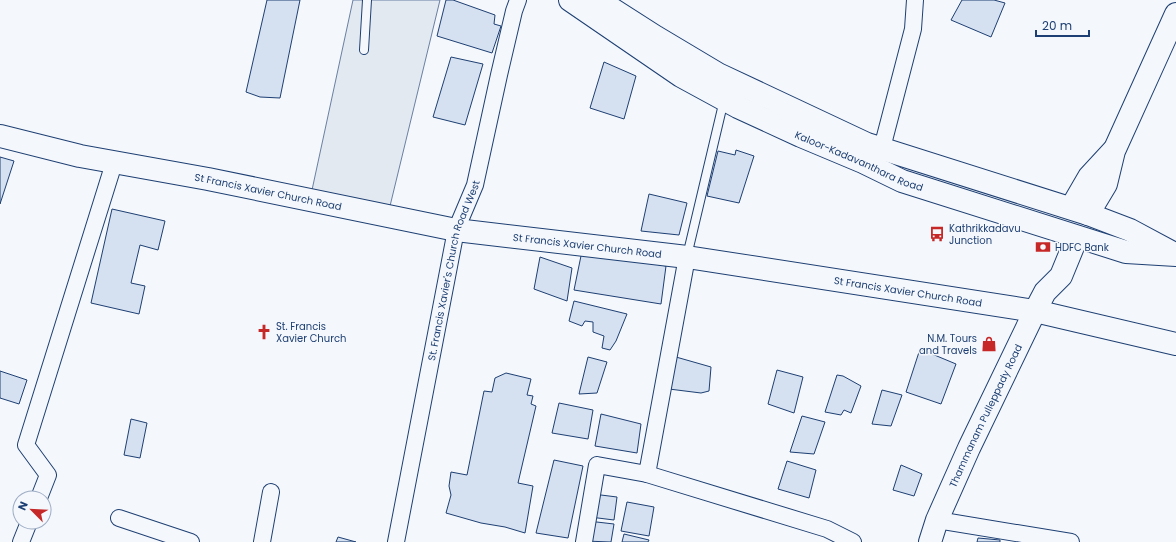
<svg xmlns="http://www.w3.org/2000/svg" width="1176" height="542" font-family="Poppins,sans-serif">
  <rect width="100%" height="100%" fill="#f4f7fb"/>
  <!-- green -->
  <path fill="#e3e9f0" stroke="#687fa3" d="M 353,0 L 440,0 L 390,206 L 312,190 Z"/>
  <!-- building -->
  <path fill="#d5e0f0" stroke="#1d3f73" d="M 267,0 L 300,0 L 280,98 L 260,97 L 246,92 Z
    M 446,0 L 453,0 L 495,15 L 494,24 L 501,26 L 492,53 L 437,36 Z
    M 962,0 L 994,0 L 1005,3 L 991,37 L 951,20 Z
    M 451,57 L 483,64 L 465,125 L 433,117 Z
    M 604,62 L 636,76 L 624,119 L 590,108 Z
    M 736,150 L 754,156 L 739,203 L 707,196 L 718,151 L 735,155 Z
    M 0,157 L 14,161 L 0,204 Z
    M 649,194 L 687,203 L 679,235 L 641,231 Z
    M 112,209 L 165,221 L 158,250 L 140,245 L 131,283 L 145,286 L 139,314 L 91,303 Z
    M 582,251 L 666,266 L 661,304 L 574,290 Z
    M 540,257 L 572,268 L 567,301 L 534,289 Z
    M 574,301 L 627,314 L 616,341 L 610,350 L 602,348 L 604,336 L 593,332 L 593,322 L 585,321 L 582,326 L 569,321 Z
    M 920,349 L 956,364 L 941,404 L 906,392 Z
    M 588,357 L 607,362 L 597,393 L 579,394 Z
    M 676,357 L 711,367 L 709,391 L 701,393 L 669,389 Z
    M 777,370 L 803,377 L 794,413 L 768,404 Z
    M 0,371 L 27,380 L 19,404 L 0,398 Z
    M 506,373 L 531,379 L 527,395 L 533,396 L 531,404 L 536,406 L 518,483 L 533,486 L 525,533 L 505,527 L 481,523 L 446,513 L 451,495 L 449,486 L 451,472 L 467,475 L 484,391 L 492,392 L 495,378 Z
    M 837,375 L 843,376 L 861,386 L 851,413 L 844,410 L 841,415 L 825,412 Z
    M 882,390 L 902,395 L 891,426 L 872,424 Z
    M 559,403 L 593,410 L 588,439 L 552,433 Z
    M 601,414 L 641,424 L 637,453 L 595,446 Z
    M 802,416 L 825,422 L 814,454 L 790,452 Z
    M 131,419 L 147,423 L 140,458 L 124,455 Z
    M 554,460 L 583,466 L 568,538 L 536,533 Z
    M 787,461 L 816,470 L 809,498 L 778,489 Z
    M 901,465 L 922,474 L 914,496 L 893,490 Z
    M 593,494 L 617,497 L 614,520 L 590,517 Z
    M 627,502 L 654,507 L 649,536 L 621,531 Z
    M 588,521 L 614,524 L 611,542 L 585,541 Z
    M 624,534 L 649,540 L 648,542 L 622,542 Z
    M 338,537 L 356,542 L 336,542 Z
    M 978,538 L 1000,540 L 1000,542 L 977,542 Z"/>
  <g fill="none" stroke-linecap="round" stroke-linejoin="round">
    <!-- lane casing -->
    <g stroke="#1d3f73" stroke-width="10">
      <path id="lane" d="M 364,50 L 367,0
        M 687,256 L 724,100"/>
    </g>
    <!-- street casing -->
    <g stroke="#1d3f73" stroke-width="18">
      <g id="street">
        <path d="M 882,148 L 913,29 L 915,0"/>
        <path d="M 647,474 L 827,529 L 853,542"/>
        <path d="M 39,498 L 48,475 L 26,445 L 114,163"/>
        <path d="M 119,518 L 191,542"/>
        <path d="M 937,520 L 1071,542"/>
        <path d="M 21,542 L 29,522"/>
        <path d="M 262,542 L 271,492"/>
        <path id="s1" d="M 396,542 L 456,230 L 475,185 L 499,75 L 514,11 L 518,0"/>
        <path d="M 584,542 L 597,465 L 647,474 L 687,257"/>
      </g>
    </g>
    <!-- secondary casing -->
    <g stroke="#1d3f73" stroke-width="24">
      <g id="secondary">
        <path id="s2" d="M 570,0 L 681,76 L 738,107 L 801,136 L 863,162 L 902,181 L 1126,252 L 1176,255"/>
        <path d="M 598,0 L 656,37 L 718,74 L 867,144 L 1088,214 L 1130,230 L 1171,252"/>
        <path id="s3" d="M 0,136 L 80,156 L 208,179 L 456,230 L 687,257 L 1035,311 L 1176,344"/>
        <path d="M 1071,208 L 1089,177 L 1113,151"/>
        <path d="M 1088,214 L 1106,184 L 1114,151 L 1176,14"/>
        <path id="s4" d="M 930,542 L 937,520 L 969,448 L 1035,311 L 1045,292 L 1061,276 L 1077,237"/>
      </g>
    </g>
    <!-- lane -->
    <use href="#lane" stroke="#f4f7fb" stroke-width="8"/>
    <!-- street -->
    <use href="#street" stroke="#f4f7fb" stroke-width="16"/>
    <!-- secondary -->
    <use href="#secondary" stroke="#f4f7fb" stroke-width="22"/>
  </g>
  <!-- icons -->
  <defs>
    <g id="bus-bare" transform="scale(1.2)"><path d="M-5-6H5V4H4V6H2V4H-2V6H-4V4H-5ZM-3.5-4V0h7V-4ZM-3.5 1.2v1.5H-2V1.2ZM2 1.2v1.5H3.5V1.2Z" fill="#c62828" stroke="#f4f7fb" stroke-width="2.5" paint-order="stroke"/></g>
    <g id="bank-bare" transform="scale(1.2)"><path d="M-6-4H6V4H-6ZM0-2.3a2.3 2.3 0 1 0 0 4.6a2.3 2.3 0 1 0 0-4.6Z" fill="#c62828" stroke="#f4f7fb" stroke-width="2.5" paint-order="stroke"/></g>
    <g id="church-bare" transform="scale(1.2)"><path d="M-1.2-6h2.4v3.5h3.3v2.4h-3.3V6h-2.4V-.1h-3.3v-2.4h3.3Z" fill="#c62828" stroke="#f4f7fb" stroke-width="2.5" paint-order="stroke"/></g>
    <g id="shop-bare" transform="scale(1.2)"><path d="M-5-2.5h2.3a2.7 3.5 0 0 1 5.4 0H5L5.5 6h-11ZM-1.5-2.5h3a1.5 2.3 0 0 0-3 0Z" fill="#c62828" stroke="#f4f7fb" stroke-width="2.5" paint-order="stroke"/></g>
  </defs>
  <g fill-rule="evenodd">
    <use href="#bus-bare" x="937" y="234"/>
    <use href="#bank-bare" x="1043" y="247"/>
    <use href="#church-bare" x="264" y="332"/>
    <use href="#shop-bare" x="989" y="344"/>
  </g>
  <g text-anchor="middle" stroke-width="3" stroke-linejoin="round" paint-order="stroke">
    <!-- street labels -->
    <g font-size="10" fill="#1d3f73" stroke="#f4f7fb">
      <text dy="4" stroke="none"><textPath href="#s2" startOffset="332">Kaloor-Kadavanthara Road</textPath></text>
      <text dy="4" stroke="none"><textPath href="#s3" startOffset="274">St Francis Xavier Church Road</textPath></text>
      <text dy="4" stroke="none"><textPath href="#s3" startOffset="598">St Francis Xavier Church Road</textPath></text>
      <text dy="4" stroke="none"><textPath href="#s1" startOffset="278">St. Francis Xavier's Church Road West</textPath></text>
      <text dy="4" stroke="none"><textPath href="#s3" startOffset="922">St Francis Xavier Church Road</textPath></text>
      <text dy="4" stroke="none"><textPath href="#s4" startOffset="138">Thammanam Pulleppady Road</textPath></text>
    </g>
    <!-- poi labels -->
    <g font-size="10" fill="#1d3f73" stroke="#f4f7fb" text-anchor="start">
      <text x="949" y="232">Kathrikkadavu<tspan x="949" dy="12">Junction</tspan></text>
      <text x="1055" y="251">HDFC Bank</text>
      <text x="276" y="330">St. Francis<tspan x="276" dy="12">Xavier Church</tspan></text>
      <text x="977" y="342" text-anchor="end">N.M. Tours<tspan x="977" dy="12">and Travels</tspan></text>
    </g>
  </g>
  <!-- north arrow -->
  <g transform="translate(32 510) rotate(294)"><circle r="19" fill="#f4f7fb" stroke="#9eadc5"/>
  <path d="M0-3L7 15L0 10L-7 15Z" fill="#c62828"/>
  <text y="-6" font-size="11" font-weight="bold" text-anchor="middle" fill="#1d3f73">N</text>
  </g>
  <!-- scale -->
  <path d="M1036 30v6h53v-6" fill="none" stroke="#1d3f73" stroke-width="2"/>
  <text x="1042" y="30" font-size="12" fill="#1d3f73" stroke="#f4f7fb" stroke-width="3" paint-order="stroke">20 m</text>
</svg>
